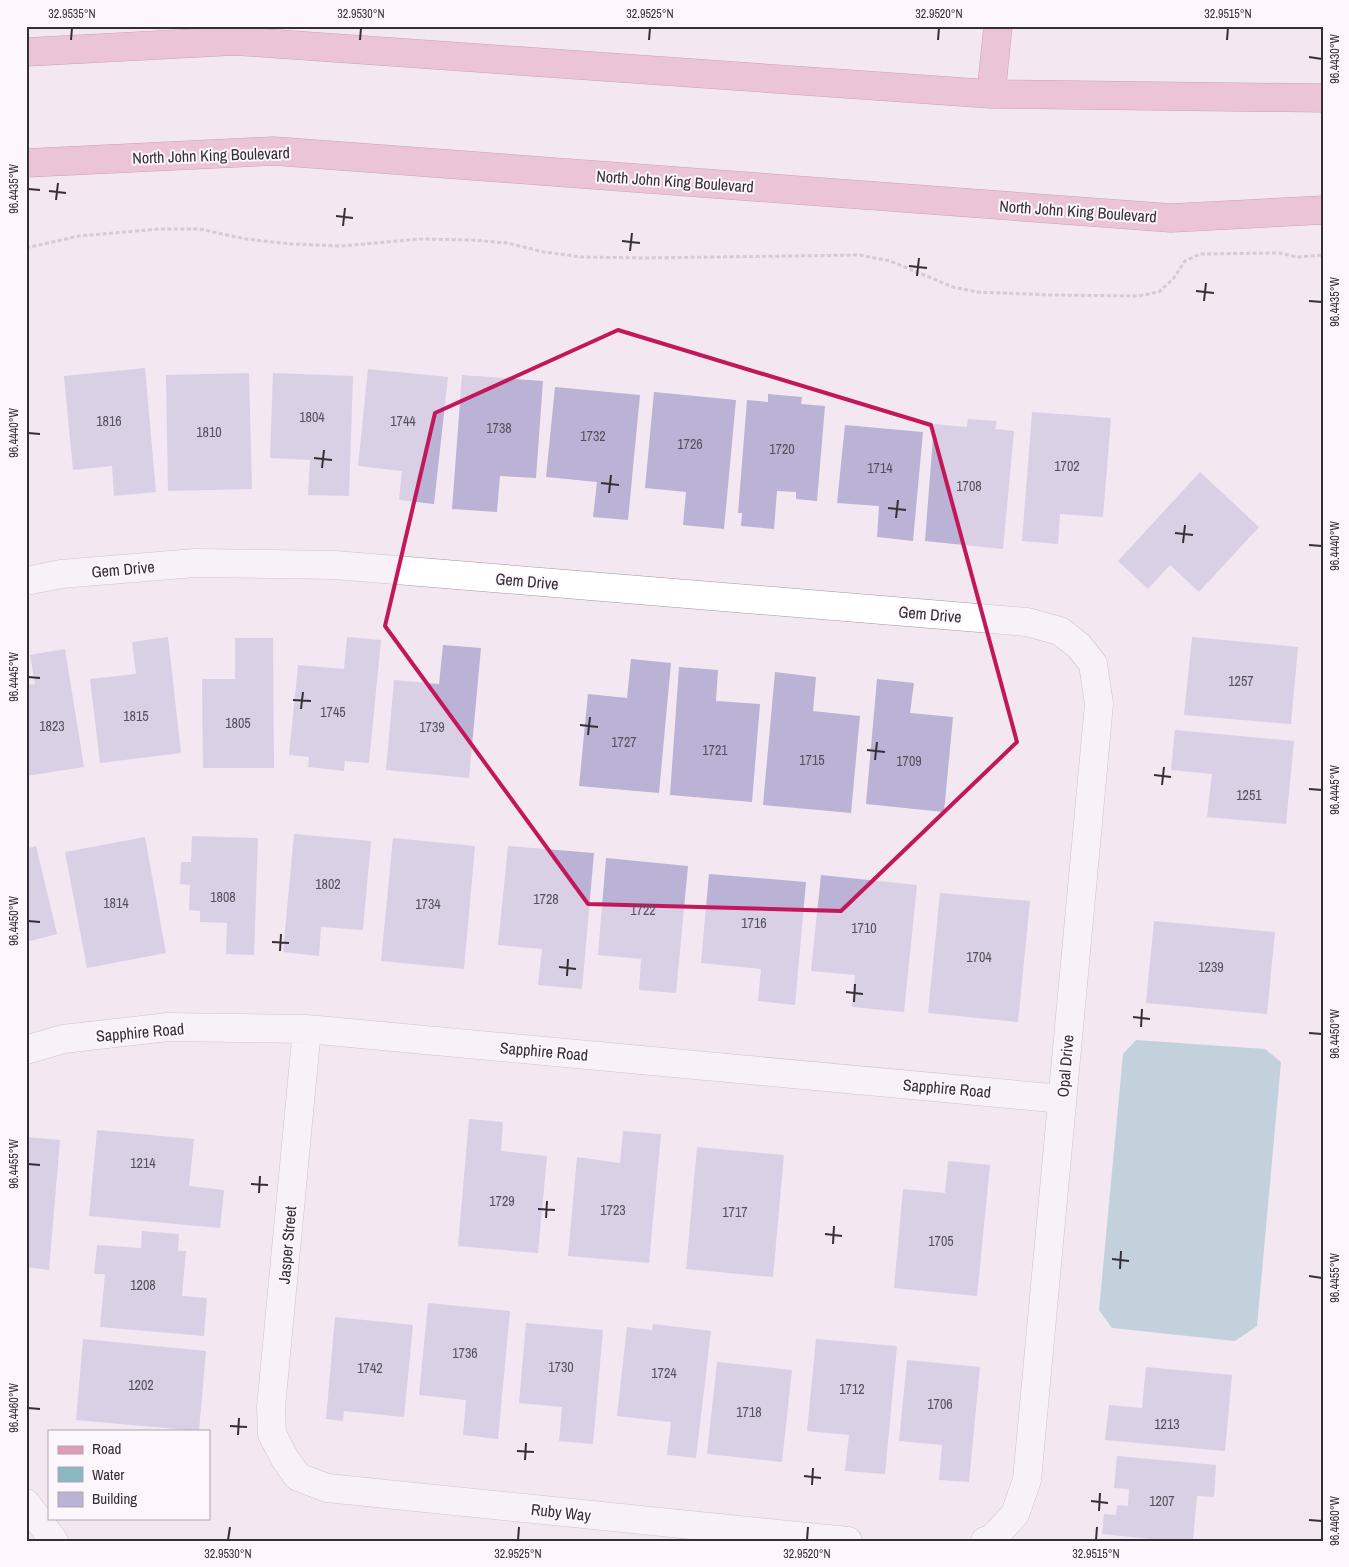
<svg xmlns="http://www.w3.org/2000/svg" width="1349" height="1567" font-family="'Archivo Narrow',sans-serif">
  <rect width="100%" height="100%" fill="#f3e7f2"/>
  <!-- water -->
  <path fill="#8bb7c1" d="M 1136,1040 L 1265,1049 L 1281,1062 L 1257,1326 L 1235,1341 L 1112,1328 L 1099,1310 L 1123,1054 Z"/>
  <!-- building -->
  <path fill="#bbb3d5" d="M 145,368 L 156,492 L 114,496 L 112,466 L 73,470 L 64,376 Z
    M 368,369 L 448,377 L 434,504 L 399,500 L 402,471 L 358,466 Z
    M 249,373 L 252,489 L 168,491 L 166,375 Z
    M 273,373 L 353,376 L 349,496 L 308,495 L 310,460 L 270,458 Z
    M 462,375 L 543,381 L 536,478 L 500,476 L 497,512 L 452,509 Z
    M 555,387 L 640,395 L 628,520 L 593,517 L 597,482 L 546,477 Z
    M 654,392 L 736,400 L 724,529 L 683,525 L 686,492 L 645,488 Z
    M 768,394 L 802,397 L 801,404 L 825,406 L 817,501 L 796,499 L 796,492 L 777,491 L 774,529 L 741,526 L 742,513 L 738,513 L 747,400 L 768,402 Z
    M 1032,412 L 1111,418 L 1103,517 L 1060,514 L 1058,544 L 1022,541 Z
    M 968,419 L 997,421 L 995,429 L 1014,431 L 1003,549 L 925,541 L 934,424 L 967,427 Z
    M 845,425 L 923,432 L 913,541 L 877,537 L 879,506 L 837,503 Z
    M 1200,472 L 1259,527 L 1199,592 L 1170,565 L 1148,589 L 1118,561 Z
    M 168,637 L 181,753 L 100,763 L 90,679 L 136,674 L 132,642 Z
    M 347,637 L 381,640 L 369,763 L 345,761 L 344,771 L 308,767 L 309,757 L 289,755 L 298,665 L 344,669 Z
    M 1192,637 L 1298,647 L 1291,724 L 1184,715 Z
    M 235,638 L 273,638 L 274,768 L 203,768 L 202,679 L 235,679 Z
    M 443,645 L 481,648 L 469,778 L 386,770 L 394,680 L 439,684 Z
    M 65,649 L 84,767 L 26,776 L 26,685 L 35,684 L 30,655 Z
    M 631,659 L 671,663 L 659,793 L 579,786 L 588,694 L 627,698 Z
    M 679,667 L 718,670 L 716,701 L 760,704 L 752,802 L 670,795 Z
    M 775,672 L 816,677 L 813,711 L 860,716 L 851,813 L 763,805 Z
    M 877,679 L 914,683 L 910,713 L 953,717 L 944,812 L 866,804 Z
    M 1175,730 L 1294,741 L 1286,824 L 1207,817 L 1212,774 L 1171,770 Z
    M 294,834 L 371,841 L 363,930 L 321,927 L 319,956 L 283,952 Z
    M 192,836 L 258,838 L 254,955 L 226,954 L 227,923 L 200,922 L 200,911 L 189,910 L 190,885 L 180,884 L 181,862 L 191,862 Z
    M 145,837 L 166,953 L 87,968 L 65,852 Z
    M 393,838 L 475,846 L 464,969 L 381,961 Z
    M 36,846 L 57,934 L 26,942 L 26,849 Z
    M 508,846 L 594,853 L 582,989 L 538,985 L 542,949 L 498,945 Z
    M 606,858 L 688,866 L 676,993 L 639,990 L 641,959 L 598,955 Z
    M 709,874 L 806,882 L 795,1005 L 758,1001 L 761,969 L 701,963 Z
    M 821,875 L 917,885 L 904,1012 L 852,1007 L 855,975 L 811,971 Z
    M 940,893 L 1030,901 L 1018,1022 L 928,1013 Z
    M 1154,921 L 1275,932 L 1267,1014 L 1146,1003 Z
    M 469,1119 L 503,1122 L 501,1151 L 547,1156 L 538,1253 L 458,1246 Z
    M 97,1130 L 194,1139 L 189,1186 L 224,1190 L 220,1228 L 89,1216 Z
    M 623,1131 L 661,1134 L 649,1263 L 568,1256 L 577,1157 L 620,1163 Z
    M 26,1137 L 60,1140 L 49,1270 L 26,1267 Z
    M 697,1147 L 784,1155 L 773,1277 L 686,1269 Z
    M 948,1161 L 990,1165 L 977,1296 L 894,1288 L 903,1189 L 945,1193 Z
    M 142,1231 L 179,1234 L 178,1251 L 186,1251 L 182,1296 L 207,1298 L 204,1336 L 100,1327 L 105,1274 L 94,1274 L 97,1245 L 141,1248 Z
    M 428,1303 L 510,1311 L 498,1439 L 463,1435 L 466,1400 L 419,1395 Z
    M 335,1317 L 413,1325 L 404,1417 L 344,1411 L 343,1421 L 326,1419 Z
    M 526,1323 L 603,1330 L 593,1444 L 559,1441 L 562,1407 L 519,1403 Z
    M 653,1324 L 711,1331 L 696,1458 L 667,1455 L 671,1422 L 617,1416 L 627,1327 L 652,1330 Z
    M 83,1339 L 206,1351 L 199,1431 L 76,1420 Z
    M 816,1339 L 897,1346 L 885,1474 L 845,1471 L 849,1435 L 807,1431 Z
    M 907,1360 L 980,1367 L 969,1482 L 939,1480 L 942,1445 L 899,1441 Z
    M 717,1362 L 792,1370 L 782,1462 L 707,1454 Z
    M 1146,1367 L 1232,1375 L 1225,1451 L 1105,1440 L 1109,1405 L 1142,1408 Z
    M 1117,1456 L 1216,1465 L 1214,1497 L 1197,1496 L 1193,1541 L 1171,1541 L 1102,1534 L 1104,1514 L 1116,1515 L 1117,1505 L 1128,1506 L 1129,1489 L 1114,1488 Z"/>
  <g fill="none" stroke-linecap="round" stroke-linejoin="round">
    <!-- minor casing -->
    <g stroke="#a196a0" stroke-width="29">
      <path id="minor" d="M 26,581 L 61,574 L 195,563 L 335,565 L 1027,622 L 1060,631 L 1079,646 L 1093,664 L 1099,704 L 1027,1480 L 1015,1514 L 993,1538 L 985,1541
        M 307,1029 L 271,1407 L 272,1434 L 285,1459 L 298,1477 L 327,1488 L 848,1541
        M 26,1050 L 63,1039 L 168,1027 L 307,1029 L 1062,1099
        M 26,1503 L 54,1541"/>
    </g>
    <!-- major casing -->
    <g stroke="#9a4b68" stroke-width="29">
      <path id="major" d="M 26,52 L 235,41 L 991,94 L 1323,98
        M 991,94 L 998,26
        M 26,163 L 274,151 L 1171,218 L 1323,210"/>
    </g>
    <!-- path -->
    <path stroke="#b2a8b1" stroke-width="3" stroke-dasharray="4 2.5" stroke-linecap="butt" d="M 26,248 L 79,236 L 159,229 L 199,229 L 246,239 L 291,244 L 342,246 L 420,239 L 472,240 L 507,243 L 544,252 L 582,257 L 646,258 L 860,255 L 890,261 L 953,287 L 977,292 L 1051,295 L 1138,296 L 1159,292 L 1173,279 L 1185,261 L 1200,254 L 1279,253 L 1297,257 L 1323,255"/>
    <!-- minor -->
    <use href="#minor" stroke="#fff" stroke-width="28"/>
    <!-- major -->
    <use href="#major" stroke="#e39cb5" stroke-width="28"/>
  </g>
  <!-- marked area -->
  <path d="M0 0H1349V1567H0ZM 618,330 L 931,425 L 1017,742 L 841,911 L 588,904 L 385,626 L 435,413 Z" fill="#f3e7f2" fill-opacity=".55" fill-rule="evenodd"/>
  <path fill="none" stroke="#c2185b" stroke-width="4" stroke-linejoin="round" d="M 618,330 L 931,425 L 1017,742 L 841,911 L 588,904 L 385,626 L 435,413 Z"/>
  <!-- ticks -->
  <path fill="none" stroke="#342f34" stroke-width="2" d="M 71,40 L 72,28M 360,40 L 361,28M 649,40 L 650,28M 938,40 L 939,28M 1227,40 L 1228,28M 1309,57 L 1322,59M 28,189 L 40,190M 49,191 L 66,193M 56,200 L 58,183M 336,216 L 353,218M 343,226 L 345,208M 622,241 L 640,243M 630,251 L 632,233M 909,266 L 927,268M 917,276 L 919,258M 1196,291 L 1214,293M 1204,301 L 1206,283M 1309,301 L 1322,302M 28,433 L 40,434M 314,458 L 332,460M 322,468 L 324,450M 601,483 L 619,485M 609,493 L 611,475M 888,508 L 906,510M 896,518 L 898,500M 1175,533 L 1193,535M 1183,543 L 1185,525M 1309,545 L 1322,546M 28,677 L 40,678M 293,700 L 311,701M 301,709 L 303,692M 580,725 L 598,727M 588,735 L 590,717M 867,750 L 885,752M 875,760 L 877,742M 1154,775 L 1171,777M 1162,785 L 1164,767M 1309,789 L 1322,790M 28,921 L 40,922M 272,942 L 289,943M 280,951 L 281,934M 559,967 L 576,969M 567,976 L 568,959M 846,992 L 863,994M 854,1002 L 855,984M 1133,1017 L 1150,1019M 1141,1027 L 1142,1009M 1309,1033 L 1322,1034M 28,1164 L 40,1165M 251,1184 L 268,1185M 259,1193 L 260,1176M 538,1209 L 555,1210M 546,1218 L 547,1201M 825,1234 L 842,1236M 833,1244 L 834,1226M 1112,1259 L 1129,1261M 1120,1269 L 1121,1251M 1309,1276 L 1322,1278M 28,1408 L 40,1409M 230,1426 L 247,1427M 238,1435 L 239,1418M 517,1451 L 534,1452M 525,1460 L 526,1443M 804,1476 L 821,1478M 812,1485 L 813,1468M 1091,1501 L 1108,1503M 1099,1511 L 1100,1493M 1309,1520 L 1322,1521M 228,1540 L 230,1527M 518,1540 L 519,1527M 807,1540 L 808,1527M 1096,1540 L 1097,1527"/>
  <g text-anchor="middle" stroke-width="4" stroke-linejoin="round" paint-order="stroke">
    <!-- number labels -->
    <g font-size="14" fill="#56505c">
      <text x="312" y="422">1804</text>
      <text x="109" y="426">1816</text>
      <text x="403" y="426">1744</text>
      <text x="499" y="433">1738</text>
      <text x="209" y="437">1810</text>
      <text x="593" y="441">1732</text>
      <text x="690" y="449">1726</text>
      <text x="782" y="454">1720</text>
      <text x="1067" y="471">1702</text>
      <text x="880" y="473">1714</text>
      <text x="969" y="491">1708</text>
      <text x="1241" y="686">1257</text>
      <text x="333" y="717">1745</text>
      <text x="136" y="721">1815</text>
      <text x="238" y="728">1805</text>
      <text x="52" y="731">1823</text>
      <text x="432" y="732">1739</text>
      <text x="624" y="747">1727</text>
      <text x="715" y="755">1721</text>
      <text x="812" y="765">1715</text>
      <text x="909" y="766">1709</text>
      <text x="1249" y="800">1251</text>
      <text x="328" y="889">1802</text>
      <text x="223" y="902">1808</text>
      <text x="546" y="904">1728</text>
      <text x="116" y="908">1814</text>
      <text x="428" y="909">1734</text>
      <text x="643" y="915">1722</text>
      <text x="754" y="928">1716</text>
      <text x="864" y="933">1710</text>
      <text x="979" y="962">1704</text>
      <text x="1211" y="972">1239</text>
      <text x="143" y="1168">1214</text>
      <text x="502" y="1206">1729</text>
      <text x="613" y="1215">1723</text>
      <text x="735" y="1217">1717</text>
      <text x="941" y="1246">1705</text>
      <text x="143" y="1290">1208</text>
      <text x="465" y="1358">1736</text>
      <text x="561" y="1372">1730</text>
      <text x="370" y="1373">1742</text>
      <text x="664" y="1378">1724</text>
      <text x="141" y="1390">1202</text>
      <text x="852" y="1394">1712</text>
      <text x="940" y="1409">1706</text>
      <text x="749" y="1417">1718</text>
      <text x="1167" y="1429">1213</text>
      <text x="1162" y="1506">1207</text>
    </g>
    <!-- street labels -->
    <g font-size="16" fill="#342f34" stroke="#fdf6fd">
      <text transform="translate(211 155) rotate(-2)" y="6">North John King Boulevard</text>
      <text transform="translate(675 181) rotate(4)" y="6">North John King Boulevard</text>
      <text transform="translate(1078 211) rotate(4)" y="6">North John King Boulevard</text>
      <text transform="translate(123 569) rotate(-5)" y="6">Gem Drive</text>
      <text transform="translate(527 581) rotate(5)" y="6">Gem Drive</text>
      <text transform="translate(930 614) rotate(5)" y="6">Gem Drive</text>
      <text transform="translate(140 1032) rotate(-5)" y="6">Sapphire Road</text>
      <text transform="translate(544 1051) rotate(5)" y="6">Sapphire Road</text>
      <text transform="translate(1065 1066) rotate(-85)" y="6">Opal Drive</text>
      <text transform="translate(947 1088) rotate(5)" y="6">Sapphire Road</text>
      <text transform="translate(287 1245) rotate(-85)" y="6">Jasper Street</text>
      <text transform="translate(561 1512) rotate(6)" y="6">Ruby Way</text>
    </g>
  </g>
  <!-- border -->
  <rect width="1349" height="1567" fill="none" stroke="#fdf6fd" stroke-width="55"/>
  <!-- legend -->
  <rect x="48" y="1430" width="162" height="90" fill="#fdf6fd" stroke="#ada6ad"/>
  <rect x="58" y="1446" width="25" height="8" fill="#e39cb5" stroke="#ada6ad"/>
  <text x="92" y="1454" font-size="15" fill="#342f34">Road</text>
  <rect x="58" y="1467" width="25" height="15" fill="#8bb7c1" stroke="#ada6ad"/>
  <text x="92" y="1480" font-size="15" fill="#342f34">Water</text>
  <rect x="58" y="1492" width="25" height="15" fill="#bbb3d5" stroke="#ada6ad"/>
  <text x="92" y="1504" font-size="15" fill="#342f34">Building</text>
  <rect x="28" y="28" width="1294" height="1512" fill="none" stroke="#342f34" stroke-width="2"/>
  <g font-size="12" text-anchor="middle" fill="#342f34">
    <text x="72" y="18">32.9535°N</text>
    <text x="361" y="18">32.9530°N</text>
    <text x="650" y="18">32.9525°N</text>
    <text x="939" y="18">32.9520°N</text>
    <text x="1228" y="18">32.9515°N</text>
    <text transform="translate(1335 59) rotate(-90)" y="4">96.4430°W</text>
    <text transform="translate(14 189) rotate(-90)" y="4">96.4435°W</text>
    <text transform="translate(1335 302) rotate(-90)" y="4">96.4435°W</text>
    <text transform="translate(14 433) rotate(-90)" y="4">96.4440°W</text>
    <text transform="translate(1335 546) rotate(-90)" y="4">96.4440°W</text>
    <text transform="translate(14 677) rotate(-90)" y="4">96.4445°W</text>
    <text transform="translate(1335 790) rotate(-90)" y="4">96.4445°W</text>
    <text transform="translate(14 921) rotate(-90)" y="4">96.4450°W</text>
    <text transform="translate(1335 1034) rotate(-90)" y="4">96.4450°W</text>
    <text transform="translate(14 1164) rotate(-90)" y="4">96.4455°W</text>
    <text transform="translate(1335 1278) rotate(-90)" y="4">96.4455°W</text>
    <text transform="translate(14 1408) rotate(-90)" y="4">96.4460°W</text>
    <text transform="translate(1335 1521) rotate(-90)" y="4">96.4460°W</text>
    <text x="228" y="1558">32.9530°N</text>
    <text x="518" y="1558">32.9525°N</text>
    <text x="807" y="1558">32.9520°N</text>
    <text x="1096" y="1558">32.9515°N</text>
  </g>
</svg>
